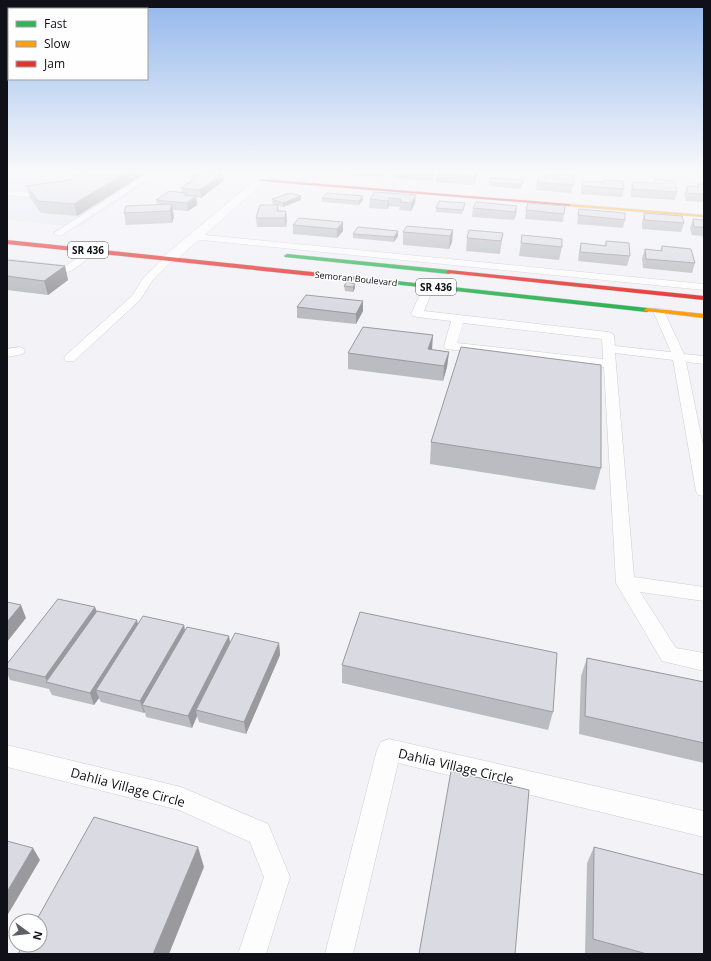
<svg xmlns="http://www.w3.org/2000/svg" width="711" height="961" font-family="'Open Sans',sans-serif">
  <rect width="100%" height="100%" fill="#f2f2f7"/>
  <!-- built -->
  <path fill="#e6e8f4" d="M 7,171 L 164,171 L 79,227 L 7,220 Z
    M 510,171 L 704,171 L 704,185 Z"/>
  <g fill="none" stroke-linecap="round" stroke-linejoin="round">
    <!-- lane casing -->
    <g stroke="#cdced5" stroke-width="1">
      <path id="lane" d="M 151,171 L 160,171 L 62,235 L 59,236 L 54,233 Z
        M 50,190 L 54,192 L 53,194 L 32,197 L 7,195 L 7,191 L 32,193 Z
        M 195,234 L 704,284 L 704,290 L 192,239 L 190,237 Z
        M 93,248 L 98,251 L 96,253 L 71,271 L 67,272 L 7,265 L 7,259 L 65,266 Z
        M 169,256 L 174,259 L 152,281 L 140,300 L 74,361 L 66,361 L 64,358 L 66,355 L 132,296 L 144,277 L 165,257 Z
        M 429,283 L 434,286 L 424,311 L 608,332 L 612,333 L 614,336 L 615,346 L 671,352 L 653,311 L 655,309 L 663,309 L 684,354 L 704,356 L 704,364 L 686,362 L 704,450 L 704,496 L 698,495 L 696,491 L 673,360 L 615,353 L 634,577 L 704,587 L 704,601 L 640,592 L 676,648 L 704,653 L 704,671 L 662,661 L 616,583 L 604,367 L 446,349 L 444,346 L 451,321 L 417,317 L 413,316 L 411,314 L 424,286 ZM 463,323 L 602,339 L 603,359 L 457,343 Z
        M 19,347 L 23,348 L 25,351 L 23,354 L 7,357 L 7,349 Z
        M 389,739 L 704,811 L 704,837 L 398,763 L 353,954 L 325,954 L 377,750 L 381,742 Z
        M 7,745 L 181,787 L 268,824 L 290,877 L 266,954 L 238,954 L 264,877 L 250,842 L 179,810 L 7,767 Z"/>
    </g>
    <!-- street casing -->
    <g stroke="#cdced5" stroke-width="1">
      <path id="street" d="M 266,171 L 277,171 L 174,262 L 169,263 L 164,262 L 162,259 L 164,256 Z"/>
    </g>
    <!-- fast casing -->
    <g stroke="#cdced5" stroke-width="1">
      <path id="fast" d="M 287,254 L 449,270 L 452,272 L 449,274 L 285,257 L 284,256 Z
        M 322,273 L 647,308 L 650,310 L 647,312 L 320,276 L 320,274 Z"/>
    </g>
    <!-- slow casing -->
    <g stroke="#cdced5" stroke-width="1">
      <path id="slow" d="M 569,204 L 704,215 L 704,217 L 567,206 L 567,205 Z
        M 647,308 L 704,314 L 704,318 L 645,311 L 644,310 Z"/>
    </g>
    <!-- jam casing -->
    <g stroke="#cdced5" stroke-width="1">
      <path id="jam" d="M 261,179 L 569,204 L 571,205 L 569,206 L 259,181 Z
        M 7,240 L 322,273 L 325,275 L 322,277 L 7,244 Z
        M 449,270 L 704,296 L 704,300 L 447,273 L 446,272 Z"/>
    </g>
    <!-- lane -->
    <use href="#lane" fill="#fdfdfe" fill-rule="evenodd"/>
    <!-- street -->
    <use href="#street" fill="#fdfdfe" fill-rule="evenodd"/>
    <!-- fast -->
    <use href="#fast" fill="#30b455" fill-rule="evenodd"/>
    <!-- slow -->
    <use href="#slow" fill="#ff9f0a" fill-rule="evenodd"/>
    <!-- jam -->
    <use href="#jam" fill="#e5322d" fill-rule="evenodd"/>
  </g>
  <!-- wall -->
  <path fill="#bbbcc2" d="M 86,171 L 149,171 L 77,216 L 41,213 L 30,198 L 27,186 L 70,180 Z
    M 346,171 L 386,171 L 386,173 L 383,177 L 346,175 Z
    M 395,171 L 434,171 L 434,173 L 430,181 L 394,178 Z
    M 477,171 L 476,179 L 473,185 L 436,182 L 437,174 Z
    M 222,174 L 223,181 L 201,198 L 196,197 L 197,205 L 188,211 L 173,210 L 174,217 L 172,223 L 126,225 L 124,213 L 157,205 L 156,200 L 182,192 L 181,188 L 193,180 L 192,175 Z
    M 655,179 L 677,192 L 675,200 L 631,197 L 631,190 L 632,182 L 655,183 Z
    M 523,180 L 521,189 L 489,186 L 489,182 Z
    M 603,180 L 624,189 L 622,197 L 581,194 L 582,181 L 603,182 Z
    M 537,182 L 573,185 L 571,193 L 536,190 Z
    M 698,184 L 704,184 L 704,202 L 686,201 L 684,194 L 687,186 L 698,187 Z
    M 375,192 L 415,203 L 411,211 L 399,210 L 400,207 L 389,206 L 387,209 L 369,208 L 370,199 Z
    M 301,196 L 301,200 L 283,207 L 278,205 L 279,211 L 287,220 L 286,227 L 257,227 L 256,218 L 276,205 L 272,203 L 272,199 Z
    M 322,198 L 363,200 L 359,205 L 322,202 Z
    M 465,203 L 464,208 L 462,214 L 436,212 L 436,208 Z
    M 517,206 L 514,220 L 472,217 L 473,208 Z
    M 565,206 L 563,222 L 525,219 L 526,210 Z
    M 579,209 L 625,220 L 623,228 L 577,224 Z
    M 644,213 L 684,223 L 681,232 L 642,229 L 642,222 Z
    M 299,218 L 343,231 L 337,238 L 293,234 L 293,225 Z
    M 693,219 L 704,220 L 704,240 L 702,236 L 692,235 L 690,228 Z
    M 453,230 L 452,242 L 449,249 L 403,245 L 403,232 Z
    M 503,233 L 500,254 L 466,251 L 467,238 Z
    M 353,234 L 398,236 L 394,242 L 353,238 Z
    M 522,235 L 562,247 L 559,260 L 519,256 Z
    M 606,241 L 630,256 L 627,266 L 578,261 L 579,252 L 581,243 L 605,246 Z
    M 662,246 L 695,263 L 692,273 L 643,268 L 642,258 L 645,249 L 660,251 Z
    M 7,260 L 65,266 L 68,280 L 48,295 L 7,290 Z
    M 347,282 L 355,288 L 353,292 L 345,291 L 344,286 Z
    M 363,301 L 363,311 L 356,324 L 297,318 L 297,307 Z
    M 432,350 L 449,352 L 447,367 L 443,381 L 348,369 L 348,353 Z
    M 431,442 L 601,468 L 595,490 L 430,464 Z
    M 97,611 L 138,624 L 184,625 L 185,630 L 229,636 L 230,643 L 279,643 L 280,655 L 246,734 L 199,722 L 197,716 L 192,728 L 146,717 L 145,712 L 144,713 L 101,702 L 99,698 L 94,705 L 52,695 L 49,689 L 10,680 L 7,673 L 7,664 Z
    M 587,658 L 704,682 L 704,763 L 579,734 L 581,676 Z
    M 342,665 L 553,712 L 548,730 L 342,683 Z
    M 594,847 L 704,954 L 585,954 L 587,863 Z"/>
  <!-- shaded-wall -->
  <path fill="#99999e" d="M 129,171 L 149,171 L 77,216 L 74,204 Z
    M 318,171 L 338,171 L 338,172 L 318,174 Z
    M 385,171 L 386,171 L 386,173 L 383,177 L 383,174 Z
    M 431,171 L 434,171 L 434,173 L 430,181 L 430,173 Z
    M 477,171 L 476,179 L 473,185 L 474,177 Z
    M 222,174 L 223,181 L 201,198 L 200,190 Z
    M 416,195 L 415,203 L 411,211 L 411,203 Z
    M 196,196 L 197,205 L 188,211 L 187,203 Z
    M 301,196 L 301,200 L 283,207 L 283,203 Z
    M 363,196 L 363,200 L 359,205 L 359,201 Z
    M 389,198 L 389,206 L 387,209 L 388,201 Z
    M 172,204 L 174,217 L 172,223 L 170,211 Z
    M 517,206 L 516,214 L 514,220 L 515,212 Z
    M 286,211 L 287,220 L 286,227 L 285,218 Z
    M 343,222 L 343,231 L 337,238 L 337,229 Z
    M 453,230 L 452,242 L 449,249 L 450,236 Z
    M 398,231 L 398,236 L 394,242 L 394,237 Z
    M 65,266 L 68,280 L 48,295 L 44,281 Z
    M 355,284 L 355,288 L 353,292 L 353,287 Z
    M 363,301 L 363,311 L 356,324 L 356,314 Z
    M 433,335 L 432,350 L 427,364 L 428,349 Z
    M 449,352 L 447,367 L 443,381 L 444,366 Z
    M 21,605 L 26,618 L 7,642 L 7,622 Z
    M 95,607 L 100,619 L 48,683 L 45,677 Z
    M 137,620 L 140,632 L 96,690 L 99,698 L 94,705 L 90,693 Z
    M 184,625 L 186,638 L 142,705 L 145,712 L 144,713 L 140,701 Z
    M 229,636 L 231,649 L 196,710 L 197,716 L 192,728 L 188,716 Z
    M 279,643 L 280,655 L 246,734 L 244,722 Z
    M 198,847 L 204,867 L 169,954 L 153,954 Z
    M 33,848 L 40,860 L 7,916 L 7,892 Z"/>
  <!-- building -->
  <path fill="#dadbe2" stroke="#99999e" d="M 86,171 L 129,171 L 74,204 L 38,201 L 27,186 L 70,180 Z
    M 351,171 L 385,171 L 383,174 Z
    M 408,171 L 431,171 L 430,173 Z
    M 438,171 L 476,171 L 474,177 L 437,174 Z
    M 197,172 L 222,174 L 200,190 L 181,188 L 200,175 L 192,175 Z
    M 548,174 L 574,176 L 573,185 L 537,182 L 539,176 L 547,177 Z
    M 491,178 L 523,180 L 522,185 L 489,182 Z
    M 655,179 L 674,181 L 677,192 L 633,189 L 632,182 L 656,183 Z
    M 603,180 L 623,181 L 624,189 L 582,186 L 582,181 L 603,182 Z
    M 698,184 L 704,184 L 704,194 L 688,193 L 687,186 L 699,187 Z
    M 169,191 L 187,193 L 184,195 L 196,196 L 187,203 L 156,200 Z
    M 375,192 L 416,195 L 411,203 L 400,202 L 401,199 L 389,198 L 388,201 L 370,199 Z
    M 290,193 L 301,196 L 283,203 L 272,199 Z
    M 327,193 L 363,196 L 359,201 L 322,198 Z
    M 439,201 L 465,203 L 463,210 L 436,208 Z
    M 476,202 L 517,206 L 515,212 L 473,208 Z
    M 528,203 L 565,206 L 564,214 L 526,210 Z
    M 172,204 L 170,211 L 124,213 L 126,206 Z
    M 260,205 L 278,205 L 277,211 L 286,211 L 285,218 L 256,218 Z
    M 579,209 L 625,213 L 625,220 L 578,215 Z
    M 644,213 L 682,216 L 684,223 L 645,220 Z
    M 299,218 L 343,222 L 337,229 L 293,225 Z
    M 693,219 L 704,220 L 704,227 L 694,227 Z
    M 407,226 L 453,230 L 450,236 L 403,232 Z
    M 358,227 L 398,231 L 394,237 L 353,234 Z
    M 469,230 L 503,233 L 501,241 L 467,238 Z
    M 522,235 L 562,239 L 562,247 L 521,243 Z
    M 606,241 L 629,243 L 630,256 L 580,252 L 581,243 L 606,246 Z
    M 662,246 L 691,249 L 695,263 L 646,259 L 645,249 L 662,251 Z
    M 7,260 L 65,266 L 44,281 L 7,276 Z
    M 347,282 L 355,284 L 353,287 L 344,286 Z
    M 306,295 L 363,301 L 356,314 L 297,307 Z
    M 363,327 L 433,335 L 428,349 L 449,352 L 444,366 L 348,353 Z
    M 461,347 L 601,365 L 601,468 L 431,442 Z
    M 58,599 L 95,607 L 45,677 L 7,668 L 7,664 Z
    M 7,602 L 21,605 L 7,622 Z
    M 97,611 L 137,620 L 90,693 L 46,682 Z
    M 360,612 L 557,653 L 553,712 L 342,665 Z
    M 143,616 L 184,625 L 140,701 L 96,690 Z
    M 187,627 L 229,636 L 188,716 L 142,705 Z
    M 235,633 L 279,643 L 244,722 L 196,710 Z
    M 587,658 L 704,682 L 704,743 L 585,716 Z
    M 451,771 L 529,790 L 515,954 L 419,954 Z
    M 94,817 L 198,847 L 153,954 L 18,954 L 23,945 L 40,945 L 40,921 L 36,921 Z
    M 7,841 L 33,848 L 7,892 Z
    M 594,847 L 704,875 L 704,954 L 647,954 L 593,939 Z"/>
  <!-- sky -->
  <linearGradient id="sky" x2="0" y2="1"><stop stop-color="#94b8eb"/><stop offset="0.56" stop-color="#f9f9fb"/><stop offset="1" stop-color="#f9f9fb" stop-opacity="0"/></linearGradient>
  <rect width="711" height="306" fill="url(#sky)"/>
  <g text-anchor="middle" stroke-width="3" stroke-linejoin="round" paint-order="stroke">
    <!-- far-street labels -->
    <g font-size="9" fill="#0f1018" stroke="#fefefe">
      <text transform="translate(356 279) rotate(6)" y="3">Semoran Boulevard</text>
    </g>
    <!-- shield labels -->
    <g fill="#fefefe" stroke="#57575d" stroke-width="1">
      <rect x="68" y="242" width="40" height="16" rx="3"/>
      <rect x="416" y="279" width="40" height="16" rx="3"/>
    </g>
    <g font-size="10" font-weight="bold" fill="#0f1018">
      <text x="88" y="254">SR 436</text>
      <text x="436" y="291">SR 436</text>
    </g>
    <!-- near-street labels -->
    <g font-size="13" fill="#0f1018" stroke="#fefefe">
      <text transform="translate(456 766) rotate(13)" y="5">Dahlia Village Circle</text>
      <text transform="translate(128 787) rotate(15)" y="5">Dahlia Village Circle</text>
    </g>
  </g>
  <!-- border -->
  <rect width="711" height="961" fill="none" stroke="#0f1018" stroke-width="16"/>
  <!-- legend -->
  <rect x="8" y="8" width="140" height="72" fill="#fefefe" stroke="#9e9fa2"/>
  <rect x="16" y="21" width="20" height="6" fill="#30b455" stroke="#9e9fa2"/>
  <text x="44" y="28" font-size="12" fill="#0f1018">Fast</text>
  <rect x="16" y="41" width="20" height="6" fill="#ff9f0a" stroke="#9e9fa2"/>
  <text x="44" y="48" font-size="12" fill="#0f1018">Slow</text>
  <rect x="16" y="61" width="20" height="6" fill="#e5322d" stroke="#9e9fa2"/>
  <text x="44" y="68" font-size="12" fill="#0f1018">Jam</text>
  <!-- north arrow -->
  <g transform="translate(28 933) rotate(105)"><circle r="19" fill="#fefefe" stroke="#9e9fa2"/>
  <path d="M0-3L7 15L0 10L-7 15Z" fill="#5e5f66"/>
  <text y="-6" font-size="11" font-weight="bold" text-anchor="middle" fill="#0f1018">N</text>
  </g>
</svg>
